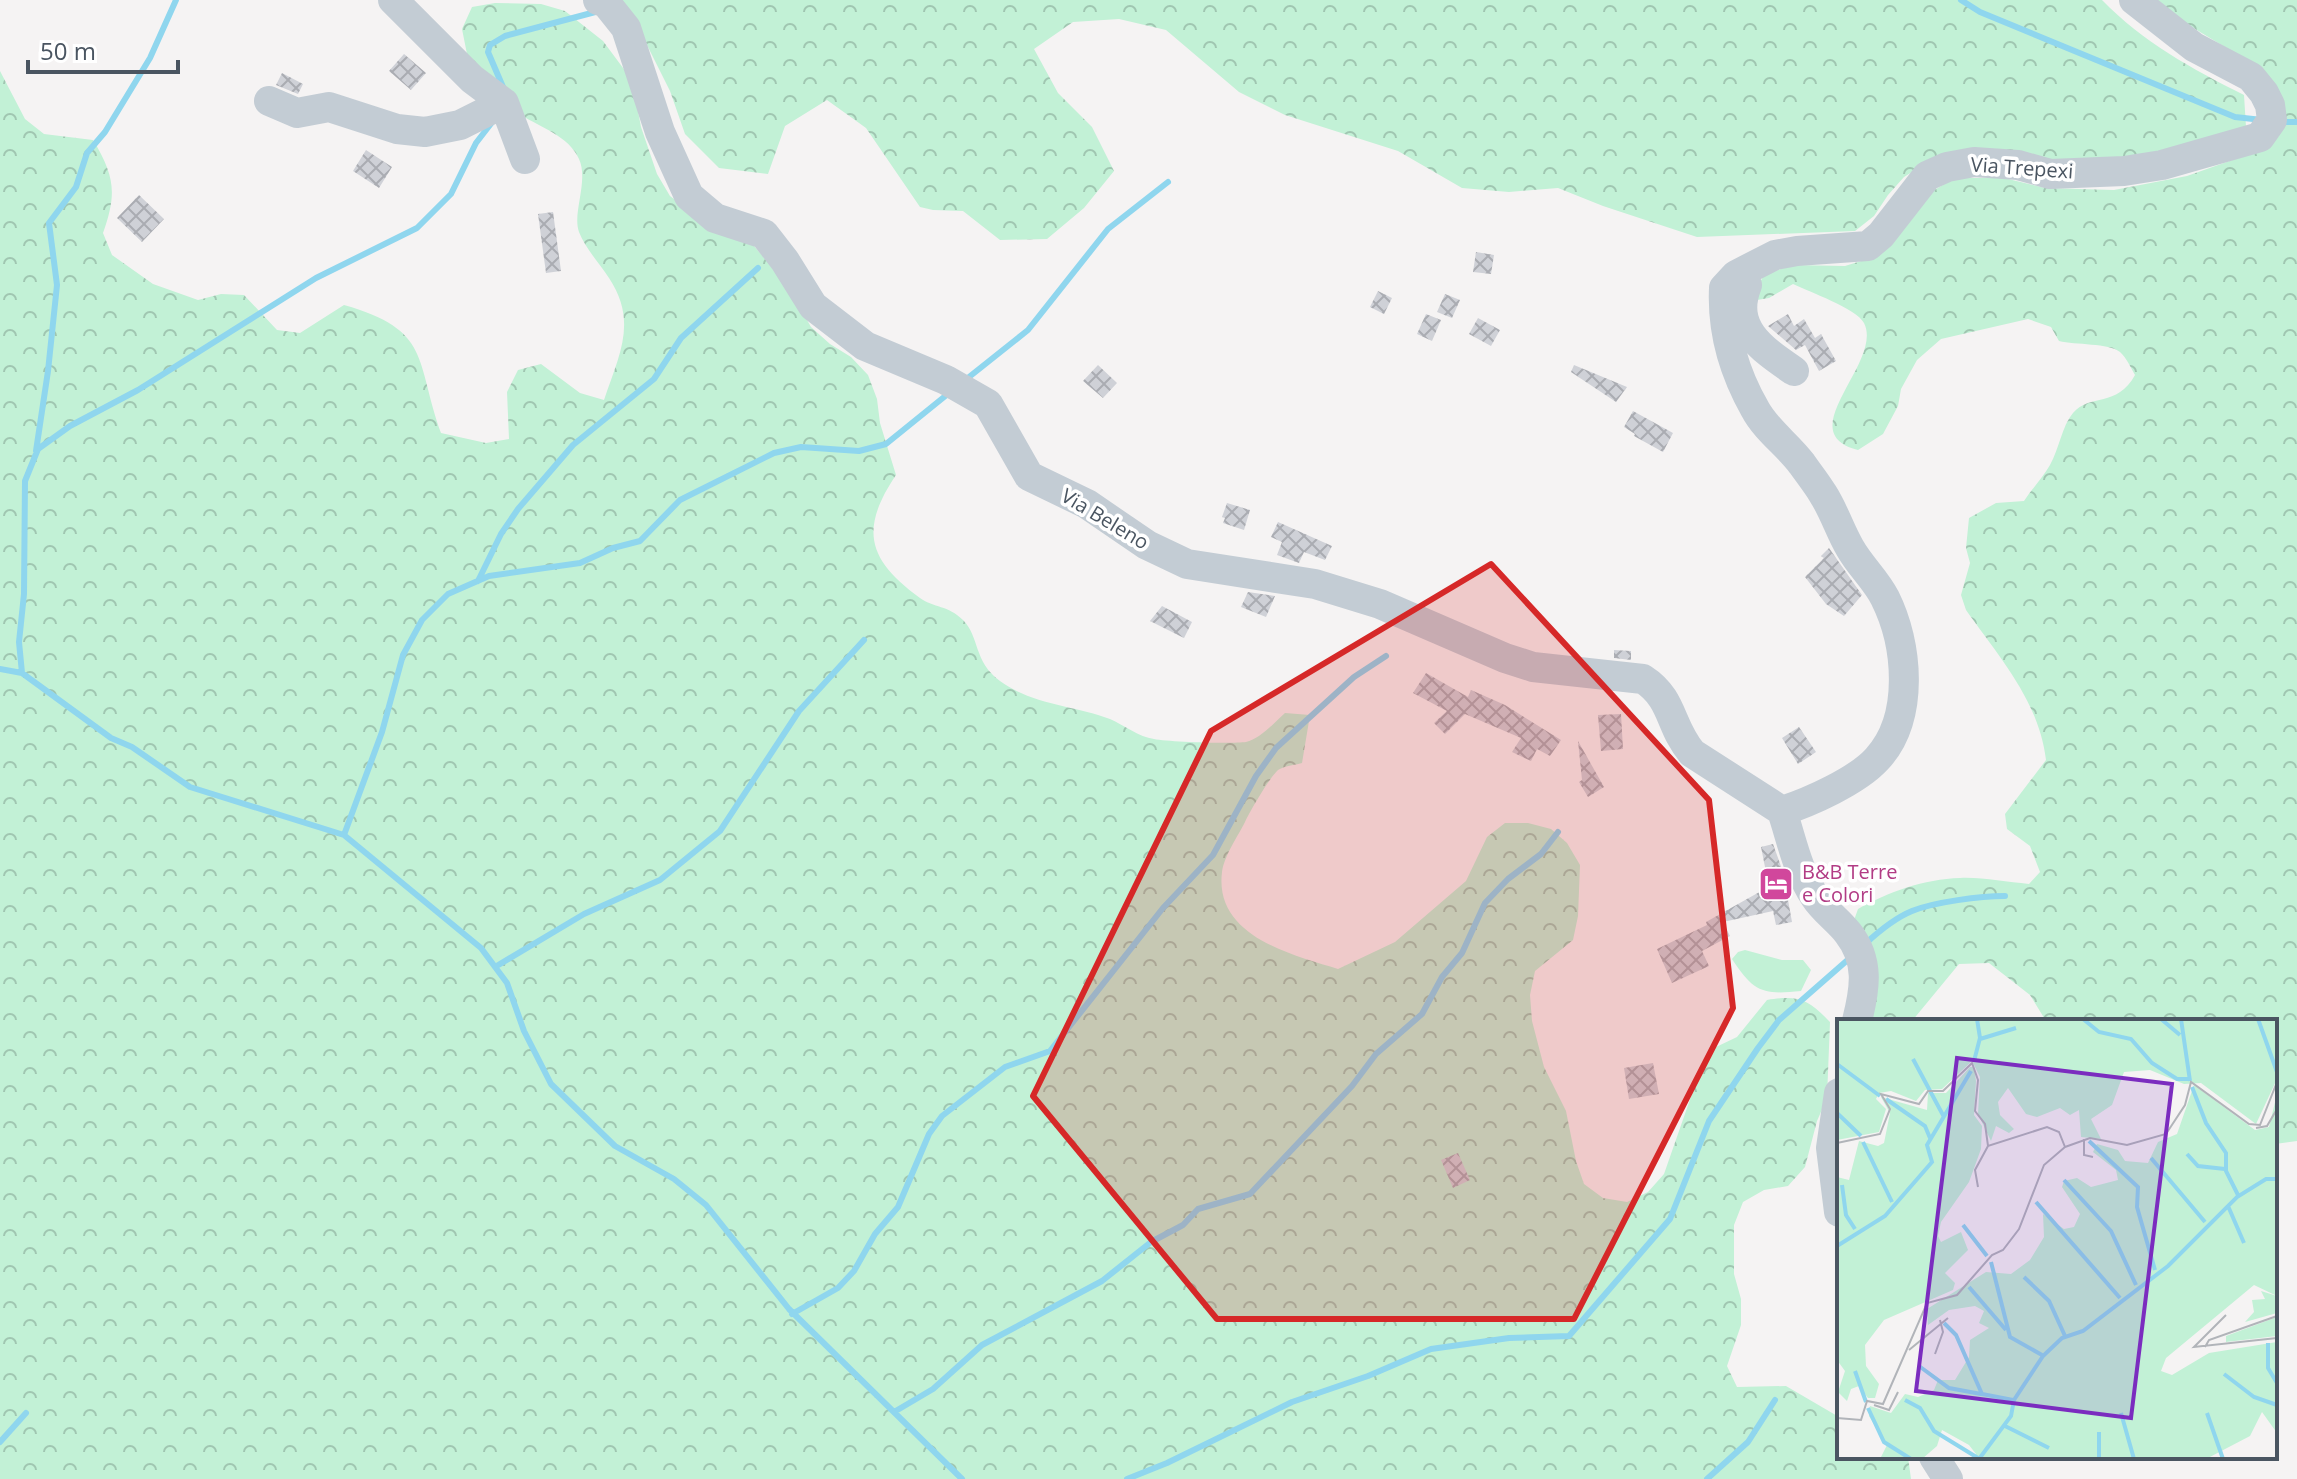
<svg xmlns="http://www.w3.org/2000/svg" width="2297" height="1479" font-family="'Open Sans',sans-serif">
  <defs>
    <pattern id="forest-crowns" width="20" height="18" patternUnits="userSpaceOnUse" patternTransform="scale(2)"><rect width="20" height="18" fill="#c2f1d6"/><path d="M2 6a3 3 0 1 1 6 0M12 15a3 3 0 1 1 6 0" fill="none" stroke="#a0c6b1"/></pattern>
    <pattern id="building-cross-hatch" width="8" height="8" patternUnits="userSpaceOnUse" patternTransform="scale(2)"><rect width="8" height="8" fill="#cfd1d7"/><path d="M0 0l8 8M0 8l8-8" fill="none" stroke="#aaacb2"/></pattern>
  </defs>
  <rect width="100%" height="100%" fill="#f5f3f3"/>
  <!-- green -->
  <path fill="#c2f1d6" d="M 1745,950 L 1782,960 L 1803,960 L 1811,970 L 1801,991 C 1762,995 1754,992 1732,959 L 1738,952 Z"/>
  <!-- forest -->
  <path fill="url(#forest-crowns)" d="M 612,0 L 2102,0 C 2143,42 2192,69 2244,95 L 2246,127 L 2157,152 L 2110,159 L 2062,163 L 2002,149 L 1925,164 L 1904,177 L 1888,195 L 1874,216 L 1855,231 L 1697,237 L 1603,206 L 1558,188 L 1509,192 L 1462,188 L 1398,151 L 1285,115 L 1239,92 L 1166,30 L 1119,19 L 1073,22 L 1034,49 L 1058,93 L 1092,127 L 1114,171 L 1084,208 L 1047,239 L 1000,240 L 963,211 L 933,210 L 920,207 L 866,128 L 827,100 L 785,126 L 768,174 L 719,168 L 685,134 L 670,91 L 642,35 Z
    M 2152,0 L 2297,0 L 2297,1141 L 2275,1144 L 2275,1021 L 2046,1021 L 2030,995 L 1989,963 L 1959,964 L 1912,1021 L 1870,1021 L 1853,923 L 1858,909 C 1888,892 1924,879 1960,878 C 1982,877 2006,882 2029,884 L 2040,872 L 2030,846 L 2007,829 L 2005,814 L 2046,760 C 2039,701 1999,657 1966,610 L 1961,595 L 1970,563 L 1966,548 L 1969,518 L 1996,503 L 2024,501 C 2032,489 2043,477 2050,465 C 2059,449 2062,426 2073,413 C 2090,393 2117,408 2135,375 C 2131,368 2126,357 2120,352 C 2109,343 2075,345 2059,341 L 2051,327 L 2028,319 L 1941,339 L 1917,360 L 1901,389 L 1898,406 L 1883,434 L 1858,450 C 1789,433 1884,362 1864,323 C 1856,308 1809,292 1793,284 L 1769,298 L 1757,300 L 1759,284 L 1764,275 L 1792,265 L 1845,266 L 1877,256 L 1929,193 L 1955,178 L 2004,178 L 2045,188 L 2114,190 L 2187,176 L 2238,158 L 2279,136 L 2253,64 L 2162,9 Z
    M 495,3 L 541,4 L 565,11 L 603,41 L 632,80 L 641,127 L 657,174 L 670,196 L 711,227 L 754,246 L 786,283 L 811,327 L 830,344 L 851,357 L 868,375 L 877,399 L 880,423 L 896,475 C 859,530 868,560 920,598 C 934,608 948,605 963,620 C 980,637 973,661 1000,681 C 1033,705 1073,705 1110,719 C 1124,725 1139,737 1154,739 C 1169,742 1232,744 1246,742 C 1260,739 1274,723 1285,713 L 1310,715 L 1302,763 C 1295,765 1284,766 1278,770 C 1270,777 1250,811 1245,822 C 1238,836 1224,856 1222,872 C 1214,936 1292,955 1338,969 L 1395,942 L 1466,881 L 1487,837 L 1505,823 L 1528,823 L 1551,829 L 1567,843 L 1580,865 L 1578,916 L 1573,940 L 1535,971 L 1530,995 L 1532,1021 L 1544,1067 L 1566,1111 L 1576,1161 L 1584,1184 L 1603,1198 L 1627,1202 L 1648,1192 L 1664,1174 L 1702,1065 L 1716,1047 L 1737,1037 L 1767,1000 C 1798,995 1808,999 1830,1022 L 1827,1098 L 1817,1121 L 1805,1167 L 1788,1186 L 1764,1190 L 1743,1202 L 1734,1225 L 1734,1274 L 1741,1299 L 1741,1325 L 1727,1366 L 1737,1387 L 1786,1386 L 1839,1417 L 1839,1457 L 1908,1457 L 1911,1479 L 0,1479 L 0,71 L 25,119 L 44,134 L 93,140 C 115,176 117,194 103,233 L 112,255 L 153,284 L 198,300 L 221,294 L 244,295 L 277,330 L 300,333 L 344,305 C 432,330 415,360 441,433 L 486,443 L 509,439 L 507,392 L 518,370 L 541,364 L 580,393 L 604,400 C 619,355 638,322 609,278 C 600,264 585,248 579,232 C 572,213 589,181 579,159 C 569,136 540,127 521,115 C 504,104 488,91 472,79 L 462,29 L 472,7 Z"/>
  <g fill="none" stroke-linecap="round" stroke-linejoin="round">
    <!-- stream -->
    <path stroke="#8fd6ee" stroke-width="6" d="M 1961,0 L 1980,12 L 2235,117 L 2262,120
      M 503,87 L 488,52 L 490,45 L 505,36 L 599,11
      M 2281,122 L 2297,122
      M 964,381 L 1028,330 L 1108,229 L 1168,182
      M 36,451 L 48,371 L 57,285 L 49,223 L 76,187 L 87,153 L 105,132 L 150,58 L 176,0
      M 478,581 L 501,534 L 518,509 L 573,445 L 654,379 L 681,338 L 758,268
      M 0,669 L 22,673 L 111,738 L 132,747 L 190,787 L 344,835 L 481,948 L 507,983 L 524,1031 L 551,1084 L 615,1146 L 674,1179 L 706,1205 L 789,1309 L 962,1479
      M 22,673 L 19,642 L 24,594 L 25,481 L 38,449 L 70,426 L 138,390 L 316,278 L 417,228 L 451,194 L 476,143 L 493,121
      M 344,835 L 382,732 L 403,655 L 422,620 L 448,594 L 489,576 L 580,563 L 613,548 L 640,541 L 680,500 L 774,453 L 801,447 L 859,451 L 886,444 L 949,393
      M 1865,944 C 1878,932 1895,918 1912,911 C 1934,902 1981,896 2005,896
      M 495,967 L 584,914 L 660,880 L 720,831 L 799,711 L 864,640
      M 792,1314 L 838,1288 L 854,1271 L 875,1234 L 898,1207 L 929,1134 L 942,1116 L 1005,1067 L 1050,1051 L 1163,908 L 1213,855 L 1256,776 L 1276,748 L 1354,677 L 1386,656
      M 894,1412 L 933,1389 L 982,1345 L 1102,1281 L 1151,1242 L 1183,1225 L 1198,1209 L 1250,1194 L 1352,1086 L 1376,1054 L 1422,1014 L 1442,977 L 1462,953 L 1485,903 L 1508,879 L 1541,854 L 1558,832
      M 0,1442 L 26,1413
      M 1127,1479 L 1167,1463 L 1292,1402 L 1368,1376 L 1431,1349 L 1509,1338 L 1569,1336 L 1670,1219 L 1709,1121 L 1758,1048 L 1779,1020 L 1851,957
      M 1707,1479 L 1748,1442 L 1775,1400"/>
  </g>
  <!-- building -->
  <path fill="url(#building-cross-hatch)" d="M 404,54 L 426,73 L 411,90 L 389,71 Z
    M 282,73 L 303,84 L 298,94 L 276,85 Z
    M 366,150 L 392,167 L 379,188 L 353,171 Z
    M 139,195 L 164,219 L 142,242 L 117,218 Z
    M 553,212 L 561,271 L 546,273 L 538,214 Z
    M 1476,252 L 1494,255 L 1491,274 L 1473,272 Z
    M 1378,291 L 1392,298 L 1384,314 L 1370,307 Z
    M 1445,294 L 1460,300 L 1452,318 L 1437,312 Z
    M 1426,314 L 1441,320 L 1432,341 L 1417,334 Z
    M 1788,314 L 1794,326 L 1804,319 L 1815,338 L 1821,334 L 1836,361 L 1819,371 L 1805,345 L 1796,350 L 1768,326 Z
    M 1478,318 L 1500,330 L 1491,346 L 1469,334 Z
    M 1098,365 L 1117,383 L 1103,398 L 1083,381 Z
    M 1574,365 L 1627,387 L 1616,402 L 1571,372 Z
    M 1633,411 L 1673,433 L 1663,452 L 1634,436 L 1635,434 L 1624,427 Z
    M 1227,503 L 1250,510 L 1244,530 L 1223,523 L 1225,518 L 1222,517 Z
    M 1278,522 L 1332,546 L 1325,560 L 1304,552 L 1299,563 L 1277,555 L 1282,542 L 1271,537 Z
    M 1829,548 L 1862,595 L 1844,616 L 1826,604 L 1805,577 L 1824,558 L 1821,556 Z
    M 1248,592 L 1275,596 L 1266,617 L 1241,607 Z
    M 1162,606 L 1192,622 L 1184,638 L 1150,621 Z
    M 1614,650 L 1631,651 L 1631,660 L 1614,658 Z
    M 1426,673 L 1468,697 L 1471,690 L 1505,705 L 1561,740 L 1550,756 L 1537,749 L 1531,761 L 1512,752 L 1521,738 L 1465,714 L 1445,734 L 1434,723 L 1447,711 L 1413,693 Z
    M 1621,714 L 1623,749 L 1601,751 L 1598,715 Z
    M 1799,727 L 1816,752 L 1798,764 L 1782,738 Z
    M 1578,741 L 1604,787 L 1588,797 L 1579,782 L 1582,780 Z
    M 1773,844 L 1783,872 L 1792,922 L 1776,925 L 1773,911 L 1723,922 L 1730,936 L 1702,951 L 1709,966 L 1672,983 L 1657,949 L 1707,925 L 1706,922 L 1779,881 L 1768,882 L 1761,847 Z
    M 1653,1063 L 1659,1094 L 1629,1099 L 1624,1068 Z
    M 1458,1153 L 1470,1180 L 1453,1188 L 1441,1160 Z"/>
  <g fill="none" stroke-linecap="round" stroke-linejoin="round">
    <!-- minor -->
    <path stroke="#c3ccd4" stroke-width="30" d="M 393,0 L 472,79 L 504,103 L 525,159
      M 598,0 L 606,3 L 626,28 L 660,132 L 689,196 L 715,218 L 764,234 L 785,261 L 813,306 L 865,346 L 946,380 L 988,404 L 1029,476 L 1087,504 L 1147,545 L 1187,564 L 1315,584 L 1380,604 L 1505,658 L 1533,667 L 1643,679 C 1674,699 1669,726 1692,753 L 1782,811
      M 269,101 L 297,113 L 329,107 L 397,129 L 425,132 L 460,125 L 504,103
      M 1747,285 C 1730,328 1762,349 1794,371
      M 1782,811 C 1810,802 1857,781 1877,759 C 1915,718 1908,644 1885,598 C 1876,580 1860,566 1850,548 C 1840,531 1834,511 1823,494 C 1817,484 1809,474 1802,464 C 1788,445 1766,430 1755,409 C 1734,372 1722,330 1724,288 L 1736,275 L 1775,255 L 1797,251 L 1868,246 L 1881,235 L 1927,176 L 1947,167 L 1974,162 L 2018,165 L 2050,174 L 2124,171 L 2162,165 L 2260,137 L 2272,120 L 2270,105 L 2264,93 L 2251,77 L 2194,47 L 2134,0
      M 1782,811 C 1792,841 1797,870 1815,897 C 1824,911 1838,920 1848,933 C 1870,961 1865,989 1857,1021
      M 1839,1093 L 1831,1148 L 1839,1212
      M 1934,1457 L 1948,1479"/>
  </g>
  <!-- marked area -->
  <path fill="#d62828" fill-opacity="0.2" stroke="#d62828" stroke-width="6" stroke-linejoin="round" d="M 1491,564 L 1709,800 L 1733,1008 L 1574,1319 L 1217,1319 L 1033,1096 L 1211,731 Z"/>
  <!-- icons -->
  <defs>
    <g id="hotel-square" transform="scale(1.8)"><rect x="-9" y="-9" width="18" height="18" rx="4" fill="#d1479c" stroke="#fff"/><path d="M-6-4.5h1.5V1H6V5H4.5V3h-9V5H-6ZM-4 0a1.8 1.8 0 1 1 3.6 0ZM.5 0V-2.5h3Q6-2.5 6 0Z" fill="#fff"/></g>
  </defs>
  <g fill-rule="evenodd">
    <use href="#hotel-square" x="1776" y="884"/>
  </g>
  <g text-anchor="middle" stroke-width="7" stroke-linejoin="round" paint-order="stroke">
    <!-- street labels -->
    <g font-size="20" fill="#4a5561" stroke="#fff">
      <text transform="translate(2022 168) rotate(4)" y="7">Via Trepexi</text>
      <text transform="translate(1105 519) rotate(31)" y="7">Via Beleno</text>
    </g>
    <!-- hotel labels -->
    <g font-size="20" fill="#b23c85" stroke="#fff" text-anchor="start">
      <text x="1802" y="879">B&amp;B Terre<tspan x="1802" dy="23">e Colori</tspan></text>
    </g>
  </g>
  <!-- overview -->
  <g transform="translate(1837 1019)">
    <rect width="440" height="440" fill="#f5f3f3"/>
    <path d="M 424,272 L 440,277 L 440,294 L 408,303 L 417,293 L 415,281 L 428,280 ZM 440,298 L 440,317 L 389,323 L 389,317 Z" fill="#c2f1d6"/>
    <path d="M 0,0 L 440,0 L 440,60 L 419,105 L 364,64 L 347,65 L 313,51 L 287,53 L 275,86 L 254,100 L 264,120 L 244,118 L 242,91 L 233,96 L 223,89 L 200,98 L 189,95 L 171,69 L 161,83 L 163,96 L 177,110 L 172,114 L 159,107 L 154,122 L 141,95 L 143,58 L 135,42 L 105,70 L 88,71 L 79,82 L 54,72 L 42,74 L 39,80 L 49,90 L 42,113 L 0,121 ZM 133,48 L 137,48 L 139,62 L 137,96 L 145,107 L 144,130 L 132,163 L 104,203 L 101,217 L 104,223 L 124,213 L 131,231 L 108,254 L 118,264 L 116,271 L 47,301 L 28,326 L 29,347 L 42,365 L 38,379 L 31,379 L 22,367 L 14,370 L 10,382 L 1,373 L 8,352 L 0,341 L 0,158 L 12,161 L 22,122 L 41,127 L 47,124 L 53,94 L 44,78 L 90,91 L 91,74 L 109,74 ZM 357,66 L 418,111 L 432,108 L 440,75 L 440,277 L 417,266 L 329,339 L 324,352 L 335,356 L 372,334 L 440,323 L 440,414 L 425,393 L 413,417 L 369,440 L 135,440 L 139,435 L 132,426 L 105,411 L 100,427 L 85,440 L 43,440 L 50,426 L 32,397 L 33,387 L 54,394 L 68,375 L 81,378 L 97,371 L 101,361 L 118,361 L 132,338 L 133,321 L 152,309 L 142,304 L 147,292 L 138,287 L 112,291 L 91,306 L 90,290 L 149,253 L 174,255 L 193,241 L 207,218 L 206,195 L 227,210 L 237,208 L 243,195 L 225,168 L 227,162 L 240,159 L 254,168 L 281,161 L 279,151 L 256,133 L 260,125 L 281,131 L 288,142 L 311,144 L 321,123 L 340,115 Z" fill="#c2f1d6"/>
    <path fill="none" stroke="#8fd6ee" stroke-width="4" d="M 246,0 L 262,13 L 294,20 L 315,44 L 340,60 L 351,60M 324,0 L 343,16M 344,0 L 353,62M 421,0 L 440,53M 143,20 L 179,9M 76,40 L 107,98M 137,42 L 143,19 L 140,0M 0,45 L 43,77M 355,68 L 369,104 L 389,134 L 389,152 L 401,176M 49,80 L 88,107 L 93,119M 0,94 L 24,117M 252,122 L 301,168 L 300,188 L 318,251M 26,123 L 55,183M 350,135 L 361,147 L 388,150M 314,139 L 368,203M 227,161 L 274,212 L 299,266M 5,166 L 9,196 L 18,210M 199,183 L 283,279M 391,187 L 407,224M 126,206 L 150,237M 0,227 L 48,197 L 95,143 L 90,126 L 134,52M 154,243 L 173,318 L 205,336M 187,258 L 212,282 L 228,317M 132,268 L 169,311M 107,304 L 119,316 L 145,375 L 176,381M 431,324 L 431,349 L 440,364M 82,347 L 112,369 L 144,375M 18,352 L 29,383M 387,355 L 417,378 L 440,386M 68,381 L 83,389 L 97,412 L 141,439M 31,389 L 47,423 L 74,440M 284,394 L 297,440M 370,394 L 386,440M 166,406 L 212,429M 262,413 L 262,440M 142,440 L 174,397 L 177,381 L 206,337 L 225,319 L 246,312 L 331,247 L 400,178 L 429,160 L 440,160"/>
    <path fill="none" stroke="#b1b4b9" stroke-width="2" d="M 419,109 L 430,107 L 440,90M 247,120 L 247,136 L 256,138M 0,124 L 43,115 L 53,90 L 44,75 L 82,85 L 91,72 L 106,72 L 135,44 L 141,61 L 138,92 L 148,105 L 151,127 L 210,108 L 222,113 L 228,128M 228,128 L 253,119 L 290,126 L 329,115 L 348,86 L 354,63 L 412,105 L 423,106 L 440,63M 141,168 L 138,151 L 151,127M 389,296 L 357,328 L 440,319M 368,328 L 372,321 L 440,297M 72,331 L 111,299M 98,335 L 106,313 L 103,301M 37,386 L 52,391 L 61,373M 0,399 L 24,401 L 30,382 L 46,385 L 90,284 L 120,276 L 155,236 L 166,231 L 182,210 L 207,146 L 228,128"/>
    <path fill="#7b2cbf" fill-opacity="0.15" stroke="#7b2cbf" stroke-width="4" d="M 120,39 L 335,65 L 294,399 L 79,372 Z"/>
    <rect width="440" height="440" fill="none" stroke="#4a5561" stroke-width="4"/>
  </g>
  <!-- scale -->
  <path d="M28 60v12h150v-12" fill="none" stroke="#4a5561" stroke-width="4"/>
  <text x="40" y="60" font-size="24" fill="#4a5561" stroke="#ffffff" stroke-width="6" paint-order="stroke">50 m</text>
</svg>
